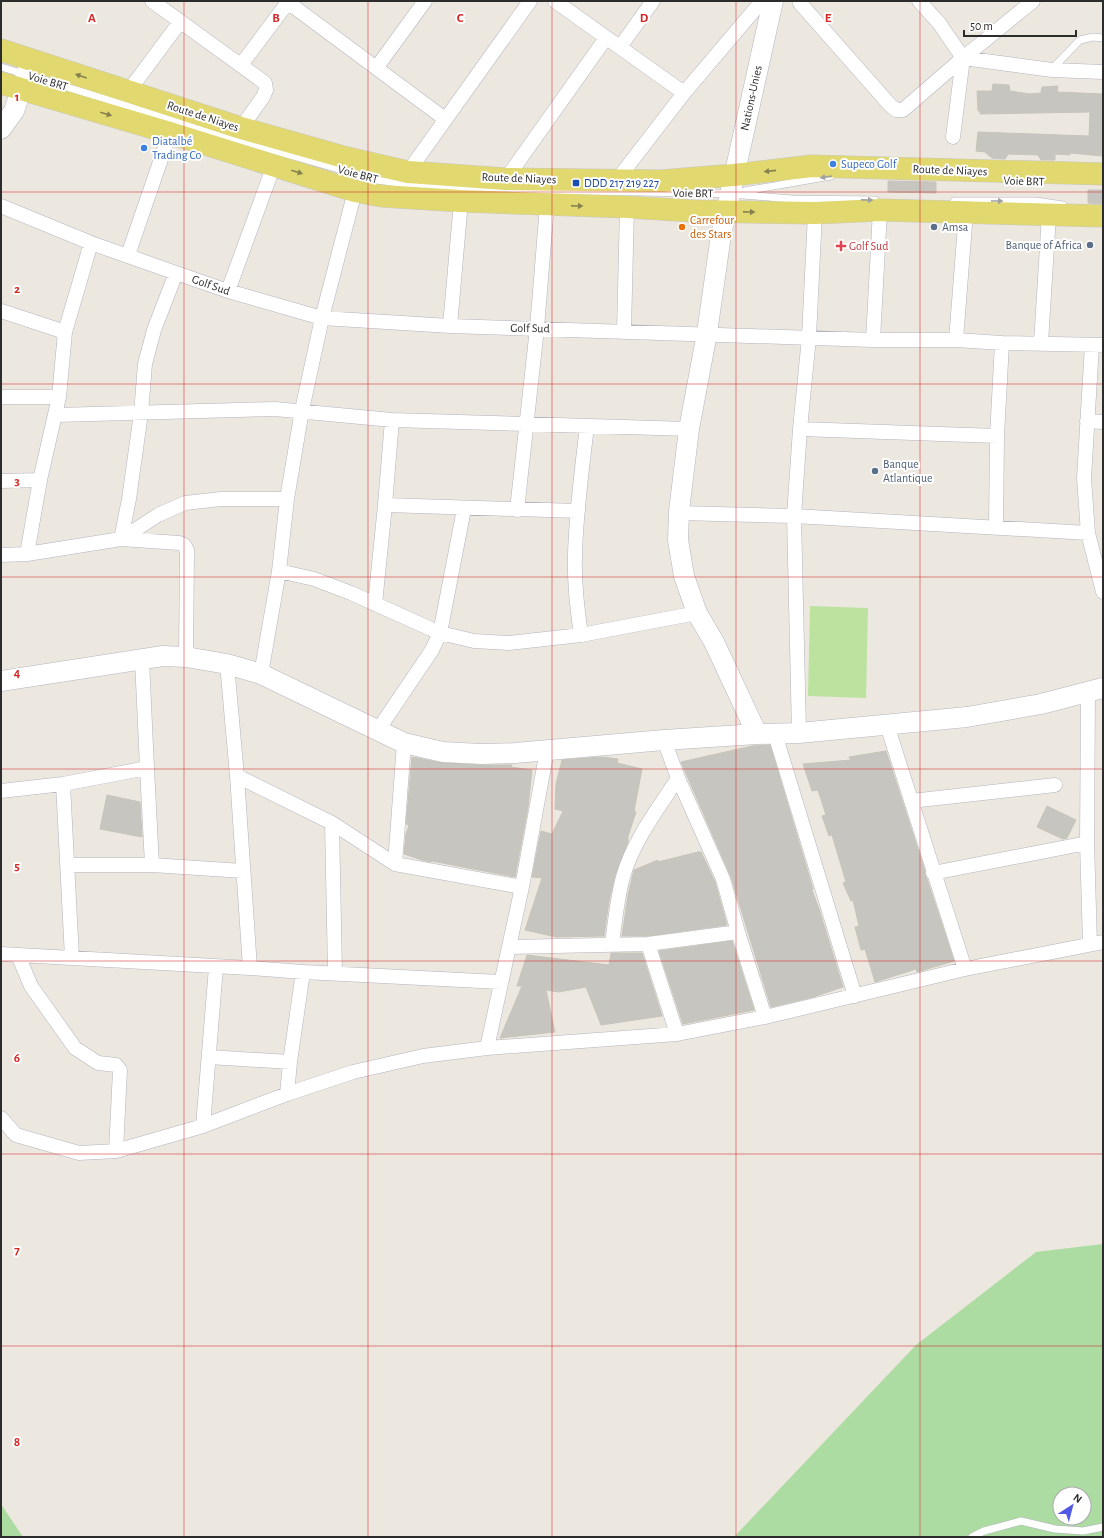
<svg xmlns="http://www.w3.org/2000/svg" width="1104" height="1538" font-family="'Alegreya Sans',sans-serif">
  <rect width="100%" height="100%" fill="#ece8e0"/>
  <!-- green -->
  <path fill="#addca2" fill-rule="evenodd" d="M 1103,1244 L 1103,1537 L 734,1537 L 916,1345 L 1036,1252 ZM 1060,1494 L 1084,1494 L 1084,1518 L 1060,1518 Z
    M 1,1504 L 23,1537 L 1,1537 Z"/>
  <!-- pitch -->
  <path fill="#bce29f" d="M 810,606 L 868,608 L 866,698 L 808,696 Z"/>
  <!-- building -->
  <path fill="#c7c5bf" stroke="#c7c4b9" d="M 993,84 L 1009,85 L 1010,91 L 1030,94 L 1041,93 L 1042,87 L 1058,86 L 1057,92 L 1103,94 L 1103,156 L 1070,153 L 1070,155 L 1055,154 L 1055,160 L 1041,160 L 1038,155 L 1008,154 L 1005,159 L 992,158 L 985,152 L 976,151 L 978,132 L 1089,136 L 1090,112 L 980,114 L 980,111 L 978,111 L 977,91 L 992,91 Z
    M 888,181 L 936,182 L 936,193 L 888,192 Z
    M 1088,190 L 1103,190 L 1103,204 L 1088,203 Z
    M 770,745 L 813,889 L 812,890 L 819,909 L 843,987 L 813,997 L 771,1007 L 731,877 L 681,762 L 752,746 Z
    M 886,751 L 925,871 L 925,875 L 927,879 L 954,961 L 917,972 L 916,969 L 875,982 L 865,949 L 861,950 L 855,927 L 859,926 L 853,900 L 851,901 L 843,883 L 846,882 L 832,835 L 829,836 L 822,816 L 826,815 L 818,790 L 812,791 L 803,764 L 851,760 L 849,757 Z
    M 412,757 L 442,763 L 480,765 L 512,765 L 511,767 L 532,770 L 528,807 L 515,877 L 432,861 L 431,862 L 422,860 L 404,854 L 406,834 L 409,825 L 406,824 Z
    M 601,757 L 618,759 L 617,763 L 642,769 L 634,811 L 636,812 L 628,836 L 628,842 L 615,875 L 609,901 L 604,936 L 556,937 L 525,930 L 542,878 L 532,877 L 541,831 L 552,834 L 563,811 L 555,809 L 556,784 L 562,760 Z
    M 107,795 L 140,802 L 142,837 L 100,829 Z
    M 1047,806 L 1076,820 L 1067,838 L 1063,839 L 1037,827 Z
    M 698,852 L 701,852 L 715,882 L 727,925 L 647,936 L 622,936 L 628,895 L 634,870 L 658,860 L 658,862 Z
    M 732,941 L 754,1010 L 683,1024 L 659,951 Z
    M 611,953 L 642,953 L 662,1016 L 601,1025 L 586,987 L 559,992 L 546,990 L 555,1032 L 500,1038 L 522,986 L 517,986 L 527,955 L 609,965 Z"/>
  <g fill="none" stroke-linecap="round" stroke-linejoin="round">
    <!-- lane casing -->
    <g stroke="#b3b3be" stroke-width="8">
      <path id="lane" d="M 1,67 L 279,152 L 377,180 L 436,188 L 692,193 L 730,194 L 792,199 L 875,200
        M 1052,69 L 1080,40 L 1093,37 L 1103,38
        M 739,192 L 831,176
        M 954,201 L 1036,201 L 1063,205
        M 972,1537 L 984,1531 L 1021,1521 L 1055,1529 L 1083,1531 L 1103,1527"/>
    </g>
    <!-- street casing -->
    <g stroke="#b3b3be" stroke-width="15">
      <path id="street" d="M 152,1 L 265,83 L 266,90 L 263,97 L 241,128
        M 286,1 L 445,119
        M 555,1 L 684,93
        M 919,1 L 939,23 L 963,58 L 953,137
        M 800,3 L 890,105 L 896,110 L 903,110 L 963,58 L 1033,1
        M 620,47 L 653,1
        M 963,58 L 1052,70 L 1103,72
        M 241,65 L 288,2
        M 377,67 L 425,1
        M 128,92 L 180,22
        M 408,172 L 530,1
        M 506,179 L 606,38
        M 617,180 L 684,93 L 762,1
        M 1,206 L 91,243 L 176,273 L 228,291 L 322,318 L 450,326 L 873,340 L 956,340 L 1002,343 L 1103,345
        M 128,255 L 170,133
        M 228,291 L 274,165
        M 1,311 L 65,332
        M 450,326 L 461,201
        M 624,331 L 627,207
        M 873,340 L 880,210
        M 956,340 L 966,212
        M 1041,343 L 1049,214
        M 1092,345 L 1084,478 L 1088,533 L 1103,592
        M 1,397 L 59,397
        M 56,415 L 275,409 L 392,420 L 689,429
        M 1087,421 L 1103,422
        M 800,429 L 997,436
        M 1,481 L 40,480
        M 385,505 L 578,511
        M 517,510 L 537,328 L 547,205
        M 679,513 L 794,516 L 1088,533
        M 996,527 L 997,436 L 1002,343
        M 121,539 L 129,499 L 141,413 L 145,364 L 154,330 L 176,273
        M 121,539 L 158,515 L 185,503 L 221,499 L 287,499
        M 27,554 L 40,480 L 59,397 L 65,332 L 91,243
        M 1,555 L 27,554 L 121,539 L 179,543 L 184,545 L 187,550 L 186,657
        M 279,571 L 314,579 L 351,593 L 440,633 L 474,641 L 509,643 L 581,635 L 697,613
        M 375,604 L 385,505 L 392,420
        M 581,635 C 577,608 574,582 575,555 C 576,512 582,469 587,426
        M 142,660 L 147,768 L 152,865
        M 227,664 L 237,776 L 250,968
        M 261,674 L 279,571 L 287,499 L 302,410 L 322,318 L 355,191
        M 1088,691 L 1087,843 L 1090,944
        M 887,725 L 965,969
        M 378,730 L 432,650 L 440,633 L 464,509
        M 799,733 L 794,516 L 800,429 L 809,337 L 815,213
        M 775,734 L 855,996
        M 664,740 L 678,778 L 723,879 L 738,932 L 765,1017
        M 237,776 L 332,823 L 395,864 L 522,887
        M 63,784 L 72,958
        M 1,791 L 63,784 L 147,768
        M 911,801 L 1055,785
        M 332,823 L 335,973
        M 395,864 L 404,743
        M 68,865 L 152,865 L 243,871
        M 933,873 L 1087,843
        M 612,944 C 615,922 617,899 623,877 C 633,841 658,809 678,778
        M 648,944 L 677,1034
        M 510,947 L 648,944 L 738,932
        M 1,954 L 250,968 L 303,972 L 500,982
        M 18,955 L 31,986 L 75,1048 L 98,1063 L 116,1065 L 120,1070 L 116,1151
        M 487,1048 L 522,887 L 547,750
        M 209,1057 L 290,1062
        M 287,1094 L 290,1062 L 303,972
        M 1,1118 L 16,1135 L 79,1153 L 116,1151 L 203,1126 L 287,1094 L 353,1072 L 423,1056 L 487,1048 L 677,1034 L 765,1017 L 965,969 L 1103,942
        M 203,1126 L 216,967"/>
    </g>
    <!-- secondary casing -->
    <g stroke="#b3b3be" stroke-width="21">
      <path id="secondary" d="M 1,129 L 14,111 L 31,60
        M 1,681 L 163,656 L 186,657 L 227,664 L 261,674 L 404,743 L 443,752 L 481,754 L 515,753 L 664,740 L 757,734 L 799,733 L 967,717 L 1041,704 L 1103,688
        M 757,734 L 714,642 L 697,613 L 684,576 L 678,540 L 679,511 L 689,429 L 707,333 L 721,235 L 773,1"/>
    </g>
    <!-- primary casing -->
    <g stroke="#c8c8c8" stroke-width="23">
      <path id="primary" d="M 1,50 L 241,128 L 347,158 L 408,172 L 506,179 L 661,181 L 734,175 L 812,166 L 1103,174
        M 1,83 L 170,133 L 355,191 L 382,196 L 461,201 L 627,207 L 693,211 L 815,213 L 880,210 L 1103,216"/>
    </g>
    <!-- lane -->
    <use href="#lane" stroke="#fff" stroke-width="7"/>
    <!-- street -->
    <use href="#street" stroke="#fff" stroke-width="14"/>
    <!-- secondary -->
    <use href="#secondary" stroke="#fff" stroke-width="20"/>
    <!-- primary -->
    <use href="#primary" stroke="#e1d86f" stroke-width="22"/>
  </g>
  <!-- one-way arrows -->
  <defs><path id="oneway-solid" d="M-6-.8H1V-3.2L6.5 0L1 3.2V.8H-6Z"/></defs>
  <g fill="#86824e">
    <use href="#oneway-solid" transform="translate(81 76) rotate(-161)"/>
    <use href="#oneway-solid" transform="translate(106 114) rotate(16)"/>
    <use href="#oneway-solid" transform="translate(770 171) rotate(174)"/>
    <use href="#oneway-solid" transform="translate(297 172) rotate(18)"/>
    <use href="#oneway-solid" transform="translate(577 206) rotate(1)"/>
    <use href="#oneway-solid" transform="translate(749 212) rotate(1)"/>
  </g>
  <g fill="#a0a0a0">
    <use href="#oneway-solid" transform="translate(826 177) rotate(171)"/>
    <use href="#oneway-solid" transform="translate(867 200) rotate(1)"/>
    <use href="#oneway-solid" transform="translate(997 201)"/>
  </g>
  <!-- grid -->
  <path fill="none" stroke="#d62828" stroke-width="1" stroke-opacity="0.55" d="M 184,1 L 184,1537M 368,1 L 368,1537M 552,1 L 552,1537M 736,1 L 736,1537M 920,1 L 920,1537M 1,192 L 1103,192M 1,384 L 1103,384M 1,577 L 1103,577M 1,769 L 1103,769M 1,961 L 1103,961M 1,1154 L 1103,1154M 1,1346 L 1103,1346"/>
  <!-- markers -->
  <g fill="#3f7fe0" stroke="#fff" stroke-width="1.5">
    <circle cx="144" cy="148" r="4"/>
    <circle cx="833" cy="164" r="4"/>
  </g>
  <rect fill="#1a4fb4" stroke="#fff" stroke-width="1.5" x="572" y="179" width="8" height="8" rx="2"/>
  <circle fill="#e8710a" stroke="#fff" stroke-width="1.5" cx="682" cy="227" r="4"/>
  <g fill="#5c6f8a" stroke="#fff" stroke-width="1.5">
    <circle cx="934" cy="227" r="4"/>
    <circle cx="1090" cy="245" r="4"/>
    <circle cx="875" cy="471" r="4"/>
  </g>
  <path fill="#e0444e" stroke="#fff" stroke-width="1.5" d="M839 240h4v4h4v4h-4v4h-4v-4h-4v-4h4z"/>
  <g text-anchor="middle" stroke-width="4" stroke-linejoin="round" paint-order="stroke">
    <!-- street labels -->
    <g font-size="12" fill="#2c2c2c" stroke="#fff">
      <text transform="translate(48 81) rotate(17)" y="4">Voie BRT</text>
      <text transform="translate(751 98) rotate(-78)" y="4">Nations-Unies</text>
      <text transform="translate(203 116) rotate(18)" y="4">Route de Niayes</text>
      <text transform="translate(950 170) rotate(2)" y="4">Route de Niayes</text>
      <text transform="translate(358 174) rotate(15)" y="4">Voie BRT</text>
      <text transform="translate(519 178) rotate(2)" y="4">Route de Niayes</text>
      <text transform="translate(1024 181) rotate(2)" y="4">Voie BRT</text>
      <text transform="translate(693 193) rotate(1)" y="4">Voie BRT</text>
      <text transform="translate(211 285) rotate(19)" y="4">Golf Sud</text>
      <text transform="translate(530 328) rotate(1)" y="4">Golf Sud</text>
    </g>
    <!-- shop labels -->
    <g font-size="12" fill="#366cbe" stroke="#fff" text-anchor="start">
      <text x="152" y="145">Diatalbé<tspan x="152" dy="14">Trading Co</tspan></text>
      <text x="841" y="168">Supeco Golf</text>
    </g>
    <!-- transit labels -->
    <g font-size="12" fill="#164399" stroke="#fff" text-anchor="start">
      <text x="584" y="187">DDD 217 219 227</text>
    </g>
    <!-- food labels -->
    <g font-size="12" fill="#c56008" stroke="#fff" text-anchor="start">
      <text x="690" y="224">Carrefour<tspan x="690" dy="14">des Stars</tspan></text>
    </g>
    <!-- service labels -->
    <g font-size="12" fill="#4e5e75" stroke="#fff" text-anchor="start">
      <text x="942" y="231">Amsa</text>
      <text x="1082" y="249" text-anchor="end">Banque of Africa</text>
      <text x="883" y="468">Banque<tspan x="883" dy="14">Atlantique</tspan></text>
    </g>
    <!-- health labels -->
    <g font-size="12" fill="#be3a42" stroke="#fff" text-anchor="start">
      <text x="849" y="250">Golf Sud</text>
    </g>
  </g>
  <g font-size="13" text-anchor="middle" font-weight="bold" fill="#d62828" stroke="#fff" stroke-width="4" stroke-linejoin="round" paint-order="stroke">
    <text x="92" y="22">A</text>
    <text x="276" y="22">B</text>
    <text x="460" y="22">C</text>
    <text x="644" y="22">D</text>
    <text x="828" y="22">E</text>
    <text x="17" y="101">1</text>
    <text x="17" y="293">2</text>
    <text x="17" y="485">3</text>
    <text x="17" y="677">4</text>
    <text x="17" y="870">5</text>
    <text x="17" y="1062">6</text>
    <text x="17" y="1254">7</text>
    <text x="17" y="1446">8</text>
  </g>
  <!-- border -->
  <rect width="1104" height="1538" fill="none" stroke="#2c2c2c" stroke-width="4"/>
  <!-- north arrow -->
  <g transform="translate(1072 1506) rotate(36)"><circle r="19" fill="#ffffff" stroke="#ababab"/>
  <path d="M0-3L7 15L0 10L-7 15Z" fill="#5258e6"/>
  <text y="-6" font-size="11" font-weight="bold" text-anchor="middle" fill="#2c2c2c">N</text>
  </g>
  <!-- scale -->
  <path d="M964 30v6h112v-6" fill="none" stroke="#2c2c2c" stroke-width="2"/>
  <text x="970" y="30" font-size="12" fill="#2c2c2c" stroke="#ffffff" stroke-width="3" paint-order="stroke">50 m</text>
</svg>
